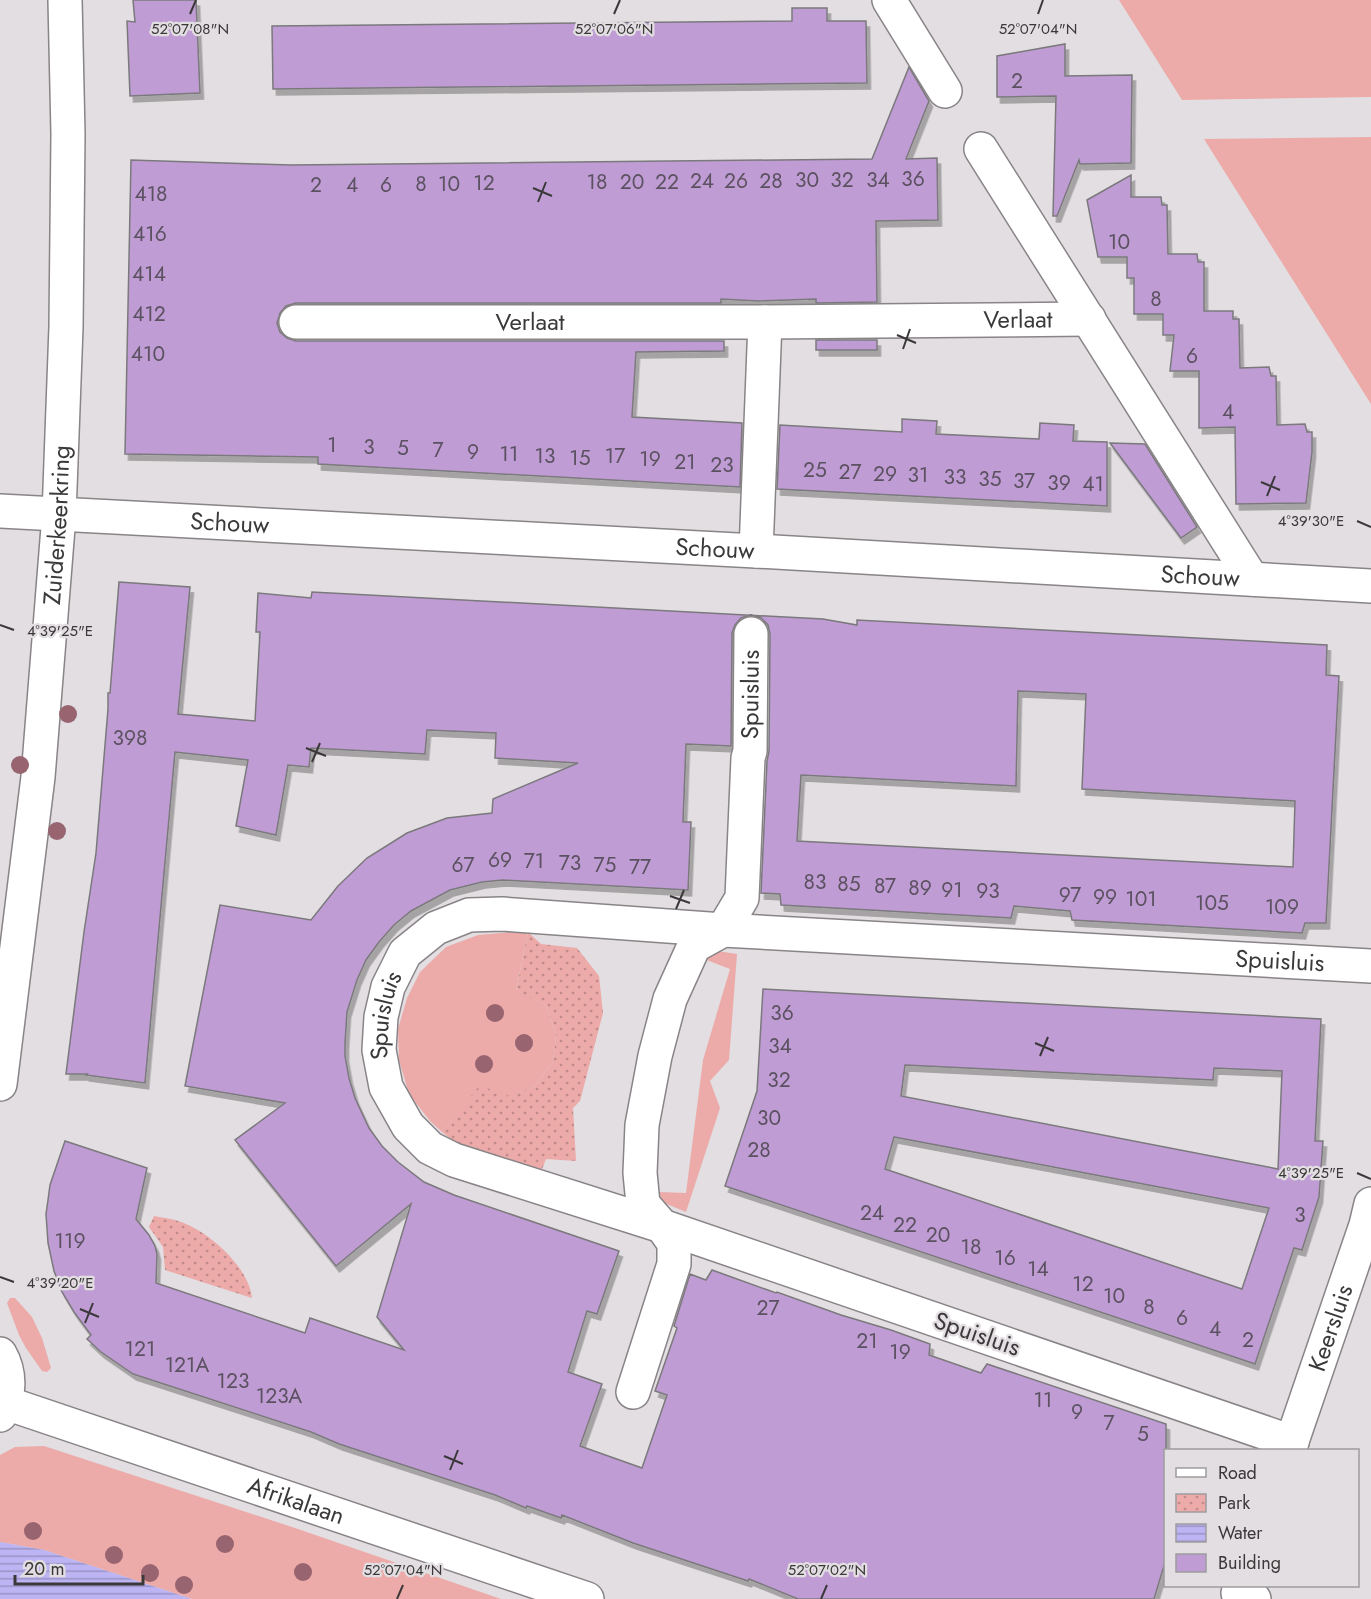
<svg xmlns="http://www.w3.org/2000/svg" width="1371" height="1599" font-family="Jost,sans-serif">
  <defs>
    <pattern id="park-dots" width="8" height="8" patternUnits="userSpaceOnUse" patternTransform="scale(1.5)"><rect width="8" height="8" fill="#ecaaa9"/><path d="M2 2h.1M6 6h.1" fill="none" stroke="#c08b8b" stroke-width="1.8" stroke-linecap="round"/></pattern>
    <pattern id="water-rules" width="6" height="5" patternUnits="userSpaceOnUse" patternTransform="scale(1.5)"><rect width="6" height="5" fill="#bcb4f3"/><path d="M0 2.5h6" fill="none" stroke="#9a93c6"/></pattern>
    <filter id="shadow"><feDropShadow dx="3.5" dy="6" stdDeviation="0" flood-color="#0004"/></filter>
  </defs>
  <rect width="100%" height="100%" fill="#e2dee1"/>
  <!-- grass -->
  <path fill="#ecaaa9" d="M 1119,0 L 1371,0 L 1371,97 L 1182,100 Z
    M 1371,137 L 1371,404 L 1204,139 Z
    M 513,932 L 528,932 L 516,990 L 546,1005 L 556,1035 L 553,1062 L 534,1087 L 505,1097 L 480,1086 L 442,1132 L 430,1121 L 409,1094 L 399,1060 L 398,1029 L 407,998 L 420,972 L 446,947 L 478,935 Z
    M 711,950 L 737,954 L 729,1060 L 710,1081 L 720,1108 L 686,1212 L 662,1202 L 658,1192 L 686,1193 L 703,1060 L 730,969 L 704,959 Z
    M 10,1298 L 15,1298 L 32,1317 L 42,1338 L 51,1368 L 47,1372 L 42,1371 L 26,1348 L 19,1335 L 7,1303 Z
    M 44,1446 L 295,1528 L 501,1599 L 192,1599 L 44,1550 L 0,1542 L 0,1455 L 15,1447 Z"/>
  <!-- park -->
  <path fill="url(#park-dots)" d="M 528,932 L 541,944 L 577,948 L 599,976 L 603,1013 L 580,1101 L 573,1108 L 576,1161 L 546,1159 L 541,1172 L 465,1150 L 442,1132 L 480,1085 L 505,1096 L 534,1087 L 553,1062 L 556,1035 L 546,1005 L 516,991 Z
    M 154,1216 C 164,1218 176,1219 186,1224 C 212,1235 249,1268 252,1298 L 165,1270 L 163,1247 L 149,1227 Z"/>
  <!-- water -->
  <path fill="url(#water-rules)" d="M 0,1542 L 44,1550 L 192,1599 L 0,1599 Z"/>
  <!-- building -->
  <path fill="#bf9cd4" stroke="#7b797d" stroke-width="1.5" fill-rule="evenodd" filter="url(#shadow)" d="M 133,0 L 196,0 L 200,93 L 130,96 L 127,21 L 135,22 Z
    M 792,8 L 827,8 L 827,21 L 866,21 L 867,83 L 273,89 L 272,26 L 792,21 Z
    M 1065,44 L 1065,76 L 1132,75 L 1131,163 L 1080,164 L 1079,160 L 1057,216 L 1053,216 L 1056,96 L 997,97 L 997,56 Z
    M 909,67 L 929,101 L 906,159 L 937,158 L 938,220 L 876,221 L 877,302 L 816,303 L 816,299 L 758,301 L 721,299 L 721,303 L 296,303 L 286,306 L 280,313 L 277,323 L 280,332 L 287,338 L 296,341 L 724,341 L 724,351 L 636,352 L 632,417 L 742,423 L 740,487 L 318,464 L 318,457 L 125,454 L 131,160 L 291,165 L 872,159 Z
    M 1131,175 L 1131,197 L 1161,197 L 1162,205 L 1167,205 L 1168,254 L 1197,254 L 1198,262 L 1204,262 L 1204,311 L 1233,311 L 1233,319 L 1239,319 L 1240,368 L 1269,367 L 1271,376 L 1276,376 L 1277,425 L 1305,424 L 1307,432 L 1312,432 L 1312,452 L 1306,503 L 1236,504 L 1235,427 L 1199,428 L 1199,371 L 1170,371 L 1174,335 L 1163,335 L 1163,314 L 1134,314 L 1134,278 L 1127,278 L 1127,257 L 1098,257 L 1087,200 Z
    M 816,340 L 877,340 L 877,350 L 816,350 Z
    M 902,419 L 937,421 L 936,434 L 1039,439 L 1040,423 L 1074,425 L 1073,441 L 1107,442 L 1107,506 L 777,489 L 780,425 L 902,432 Z
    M 1110,443 L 1145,444 L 1197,527 L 1181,538 Z
    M 119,582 L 190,587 L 178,714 L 255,721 L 260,632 L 256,632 L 258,593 L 311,598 L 312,592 L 823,619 L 857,625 L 857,620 L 1327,645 L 1326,675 L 1339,676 L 1326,923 L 1305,923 L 1302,933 L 1072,920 L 1070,911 L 1014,906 L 1011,918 L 781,905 L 780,894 L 761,893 L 767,761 L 769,751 L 770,634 L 768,625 L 761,618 L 751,615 L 741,618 L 735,625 L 732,633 L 731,746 L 686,744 L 683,822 L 691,822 L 688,890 L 503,880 L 482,882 L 450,890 L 411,911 L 394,925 L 379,942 L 366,960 L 357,980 L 347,1012 L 345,1044 L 345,1056 L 349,1078 L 355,1098 L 369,1128 L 382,1146 L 398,1162 L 424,1182 L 454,1195 L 619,1251 L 597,1314 L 587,1311 L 568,1372 L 602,1384 L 580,1446 L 642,1468 L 667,1395 L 655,1391 L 677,1328 L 674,1326 L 690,1274 L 706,1280 L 712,1270 L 776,1293 L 777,1292 L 841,1315 L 891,1330 L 930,1344 L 929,1355 L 981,1373 L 987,1364 L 1166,1424 L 1166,1559 L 1154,1599 L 798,1599 L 749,1579 L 748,1581 L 633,1543 L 562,1515 L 561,1518 L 527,1506 L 526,1508 L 495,1495 L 339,1444 L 311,1432 L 133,1374 L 101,1352 L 87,1339 L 91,1335 L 74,1312 L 62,1292 L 54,1271 L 48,1243 L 46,1214 L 48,1200 L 50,1185 L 65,1141 L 147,1168 L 136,1219 L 149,1235 L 155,1246 L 157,1254 L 156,1283 L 305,1333 L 310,1318 L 404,1350 L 377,1317 L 411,1204 L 336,1266 L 235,1140 L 285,1103 L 185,1086 L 220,905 L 311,920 L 338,886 L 367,858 L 407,833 L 447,818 L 492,813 L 493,799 L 578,763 L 495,758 L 496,733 L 427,730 L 425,754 L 311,748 L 309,767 L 288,765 L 276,835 L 236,826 L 248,760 L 175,752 L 145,1083 L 86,1075 L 87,1074 L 66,1074 L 84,932 L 96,853 L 108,709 L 108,693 L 110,693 ZM 1018,691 L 1086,694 L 1082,789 L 1295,801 L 1293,867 L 797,841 L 801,775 L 1016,786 Z
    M 763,989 L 1321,1019 L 1315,1141 L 1323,1141 L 1319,1197 L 1302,1250 L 1294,1248 L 1255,1364 L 725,1186 L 757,1091 ZM 905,1065 L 1213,1080 L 1214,1068 L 1282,1071 L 1278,1169 L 901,1096 ZM 894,1137 L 1138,1183 L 1269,1208 L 1242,1289 L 885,1169 Z"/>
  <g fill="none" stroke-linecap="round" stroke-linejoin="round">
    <!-- minor casing -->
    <g stroke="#888487" stroke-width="36">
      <g id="minor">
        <path d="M 889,0 L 945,91"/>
        <path d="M 981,149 L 1252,579"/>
        <path id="s1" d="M 296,322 L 765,322 L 1089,319"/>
        <path id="s2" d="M 0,511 L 756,551 L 1371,586"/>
        <path d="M 756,551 L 765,322"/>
        <path id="s3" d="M 0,1084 L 38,777 L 59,515 L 66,327 L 68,134 L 65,0"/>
        <path d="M 0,1354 C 11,1373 10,1395 0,1415"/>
        <path id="s4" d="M 633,1392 L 674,1264 L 674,1243 L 662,1226 L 643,1204 L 640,1173 L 642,1125 L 655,1056 L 670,999 L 694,946 L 723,930 L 742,898 L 748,758 L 750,751 L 751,634"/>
        <path id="s5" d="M 6,1403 L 587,1599"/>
        <path id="s6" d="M 1292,1442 L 662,1226 L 454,1160 L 430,1148 L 408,1126 L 386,1087 L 379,1050 L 381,1017 L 388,987 L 405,953 L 436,928 L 469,915 L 502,914 L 723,930 L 1371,966"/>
        <path id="s7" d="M 1289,1450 L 1366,1225 L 1371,1204"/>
        <path d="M 1238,1593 L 1254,1599"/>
      </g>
    </g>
    <!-- minor -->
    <use href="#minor" stroke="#fff" stroke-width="33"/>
  </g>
  <!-- trees -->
  <g fill="#976470">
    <circle cx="68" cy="714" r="9"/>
    <circle cx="20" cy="765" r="9"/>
    <circle cx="57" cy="831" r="9"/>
    <circle cx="495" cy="1013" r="9"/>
    <circle cx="524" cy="1043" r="9"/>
    <circle cx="484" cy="1064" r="9"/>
    <circle cx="33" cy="1531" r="9"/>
    <circle cx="225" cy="1544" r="9"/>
    <circle cx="114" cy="1555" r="9"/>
    <circle cx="303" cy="1572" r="9"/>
    <circle cx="150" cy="1573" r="9"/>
    <circle cx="184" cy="1585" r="9"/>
  </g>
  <!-- ticks -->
  <path fill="none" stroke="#3a3839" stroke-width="2" d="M 190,14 L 196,0M 614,14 L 620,0M 1038,14 L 1043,0M 533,188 L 552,196M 538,202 L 546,182M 897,335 L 916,343M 903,349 L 910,329M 1261,482 L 1280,490M 1267,496 L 1275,476M 1357,521 L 1371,527M 0,625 L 14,630M 306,748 L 326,756M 312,762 L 320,743M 670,896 L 690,903M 676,909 L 684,890M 1035,1043 L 1054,1051M 1040,1056 L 1048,1037M 1357,1173 L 1371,1179M 0,1277 L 14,1282M 80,1309 L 99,1317M 85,1323 L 93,1303M 444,1456 L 463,1464M 450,1470 L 458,1450M 397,1599 L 403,1585M 821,1599 L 827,1585"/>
  <g text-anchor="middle" stroke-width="4.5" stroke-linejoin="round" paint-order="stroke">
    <!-- number labels -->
    <g font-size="21" fill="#5b5160">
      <text x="1017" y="88">2</text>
      <text x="913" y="186">36</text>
      <text x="807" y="187">30</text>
      <text x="842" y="187">32</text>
      <text x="878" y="187">34</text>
      <text x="702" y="188">24</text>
      <text x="736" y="188">26</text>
      <text x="771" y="188">28</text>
      <text x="597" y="189">18</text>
      <text x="632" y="189">20</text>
      <text x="667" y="189">22</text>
      <text x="484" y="190">12</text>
      <text x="421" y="191">8</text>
      <text x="449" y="191">10</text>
      <text x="316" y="192">2</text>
      <text x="352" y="192">4</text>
      <text x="386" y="192">6</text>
      <text x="151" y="201">418</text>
      <text x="150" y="241">416</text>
      <text x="1119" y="249">10</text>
      <text x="149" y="281">414</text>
      <text x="1156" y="306">8</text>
      <text x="149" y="321">412</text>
      <text x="148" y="361">410</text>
      <text x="1192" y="363">6</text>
      <text x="1228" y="419">4</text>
      <text x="332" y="452">1</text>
      <text x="369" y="454">3</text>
      <text x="403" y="455">5</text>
      <text x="438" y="457">7</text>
      <text x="473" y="459">9</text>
      <text x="509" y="461">11</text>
      <text x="545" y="463">13</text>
      <text x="615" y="463">17</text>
      <text x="580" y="465">15</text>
      <text x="650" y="466">19</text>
      <text x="685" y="469">21</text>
      <text x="722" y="472">23</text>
      <text x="815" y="477">25</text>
      <text x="850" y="479">27</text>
      <text x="885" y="481">29</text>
      <text x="918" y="482">31</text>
      <text x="955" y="484">33</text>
      <text x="990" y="486">35</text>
      <text x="1024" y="488">37</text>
      <text x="1059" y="490">39</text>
      <text x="1093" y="491">41</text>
      <text x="130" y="745">398</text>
      <text x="500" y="867">69</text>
      <text x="534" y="868">71</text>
      <text x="570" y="870">73</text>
      <text x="463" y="872">67</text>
      <text x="605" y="872">75</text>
      <text x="640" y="874">77</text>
      <text x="815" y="889">83</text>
      <text x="849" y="891">85</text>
      <text x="885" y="893">87</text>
      <text x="920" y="895">89</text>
      <text x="952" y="897">91</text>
      <text x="988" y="898">93</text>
      <text x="1070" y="902">97</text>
      <text x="1105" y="904">99</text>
      <text x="1141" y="906">101</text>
      <text x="1212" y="910">105</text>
      <text x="1282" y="914">109</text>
      <text x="782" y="1020">36</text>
      <text x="780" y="1053">34</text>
      <text x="779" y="1087">32</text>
      <text x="769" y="1125">30</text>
      <text x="759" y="1157">28</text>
      <text x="872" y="1220">24</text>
      <text x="1300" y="1222">3</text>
      <text x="905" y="1232">22</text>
      <text x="938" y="1242">20</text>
      <text x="70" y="1248">119</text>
      <text x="971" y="1254">18</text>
      <text x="1005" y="1265">16</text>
      <text x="1038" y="1276">14</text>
      <text x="1083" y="1291">12</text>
      <text x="1114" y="1303">10</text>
      <text x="1149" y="1314">8</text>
      <text x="768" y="1315">27</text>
      <text x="1182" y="1325">6</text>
      <text x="1215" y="1336">4</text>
      <text x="1248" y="1347">2</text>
      <text x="867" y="1348">21</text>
      <text x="140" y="1356">121</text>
      <text x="900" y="1359">19</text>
      <text x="187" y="1372">121A</text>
      <text x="233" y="1388">123</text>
      <text x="279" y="1403">123A</text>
      <text x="1043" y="1407">11</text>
      <text x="1077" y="1419">9</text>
      <text x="1109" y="1430">7</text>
      <text x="1143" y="1441">5</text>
    </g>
    <!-- street labels -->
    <g font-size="24" fill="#3a3839" stroke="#e2dee1">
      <text dy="8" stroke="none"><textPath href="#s1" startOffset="722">Verlaat</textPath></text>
      <text dy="8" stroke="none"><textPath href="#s1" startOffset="234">Verlaat</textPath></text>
      <text dy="8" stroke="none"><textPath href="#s2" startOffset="230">Schouw</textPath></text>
      <text dy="8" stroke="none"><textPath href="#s3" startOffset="562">Zuiderkeerkring</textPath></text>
      <text dy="8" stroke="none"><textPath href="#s2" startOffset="716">Schouw</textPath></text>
      <text dy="8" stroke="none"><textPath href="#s2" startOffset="1202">Schouw</textPath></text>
      <text dy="8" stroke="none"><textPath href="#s4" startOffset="746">Spuisluis</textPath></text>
      <text dy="8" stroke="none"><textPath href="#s6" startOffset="2014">Spuisluis</textPath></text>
      <text dy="8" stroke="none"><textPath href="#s6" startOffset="1060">Spuisluis</textPath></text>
      <text dy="8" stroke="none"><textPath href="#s7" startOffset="129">Keersluis</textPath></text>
      <text transform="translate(977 1334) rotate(19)" y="8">Spuisluis</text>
      <text dy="8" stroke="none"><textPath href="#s5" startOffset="306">Afrikalaan</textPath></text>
    </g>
  </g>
  <g font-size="15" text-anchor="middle" fill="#3a3839" stroke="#e2dee1" stroke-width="4.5" stroke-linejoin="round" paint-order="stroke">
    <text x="190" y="34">52°07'08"N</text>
    <text x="614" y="34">52°07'06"N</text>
    <text x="1038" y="34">52°07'04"N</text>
    <text x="1311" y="526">4°39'30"E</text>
    <text x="60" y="636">4°39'25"E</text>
    <text x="1311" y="1178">4°39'25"E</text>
    <text x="60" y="1288">4°39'20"E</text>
    <text x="403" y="1575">52°07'04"N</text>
    <text x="827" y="1575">52°07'02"N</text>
  </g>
  <!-- legend -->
  <rect x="1164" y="1449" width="195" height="138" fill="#e2dee1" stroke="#9f9c9e" stroke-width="1.5"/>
  <rect x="1176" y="1468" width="30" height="9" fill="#ffffff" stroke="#9f9c9e" stroke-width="1.5"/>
  <text x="1218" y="1479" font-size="18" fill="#3a3839">Road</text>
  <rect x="1176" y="1494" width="30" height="18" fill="url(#park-dots)" stroke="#9f9c9e" stroke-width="1.5"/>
  <text x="1218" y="1509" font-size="18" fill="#3a3839">Park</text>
  <rect x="1176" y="1524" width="30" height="18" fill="url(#water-rules)" stroke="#9f9c9e" stroke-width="1.5"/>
  <text x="1218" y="1539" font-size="18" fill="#3a3839">Water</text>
  <rect x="1176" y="1554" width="30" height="18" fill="#bf9cd4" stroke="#9f9c9e" stroke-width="1.5"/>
  <text x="1218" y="1569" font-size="18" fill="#3a3839">Building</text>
  <!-- scale -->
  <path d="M15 1575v9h128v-9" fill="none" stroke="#3a3839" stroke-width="3"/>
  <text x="24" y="1575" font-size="18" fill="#3a3839" stroke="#e2dee1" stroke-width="4.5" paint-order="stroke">20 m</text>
</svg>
